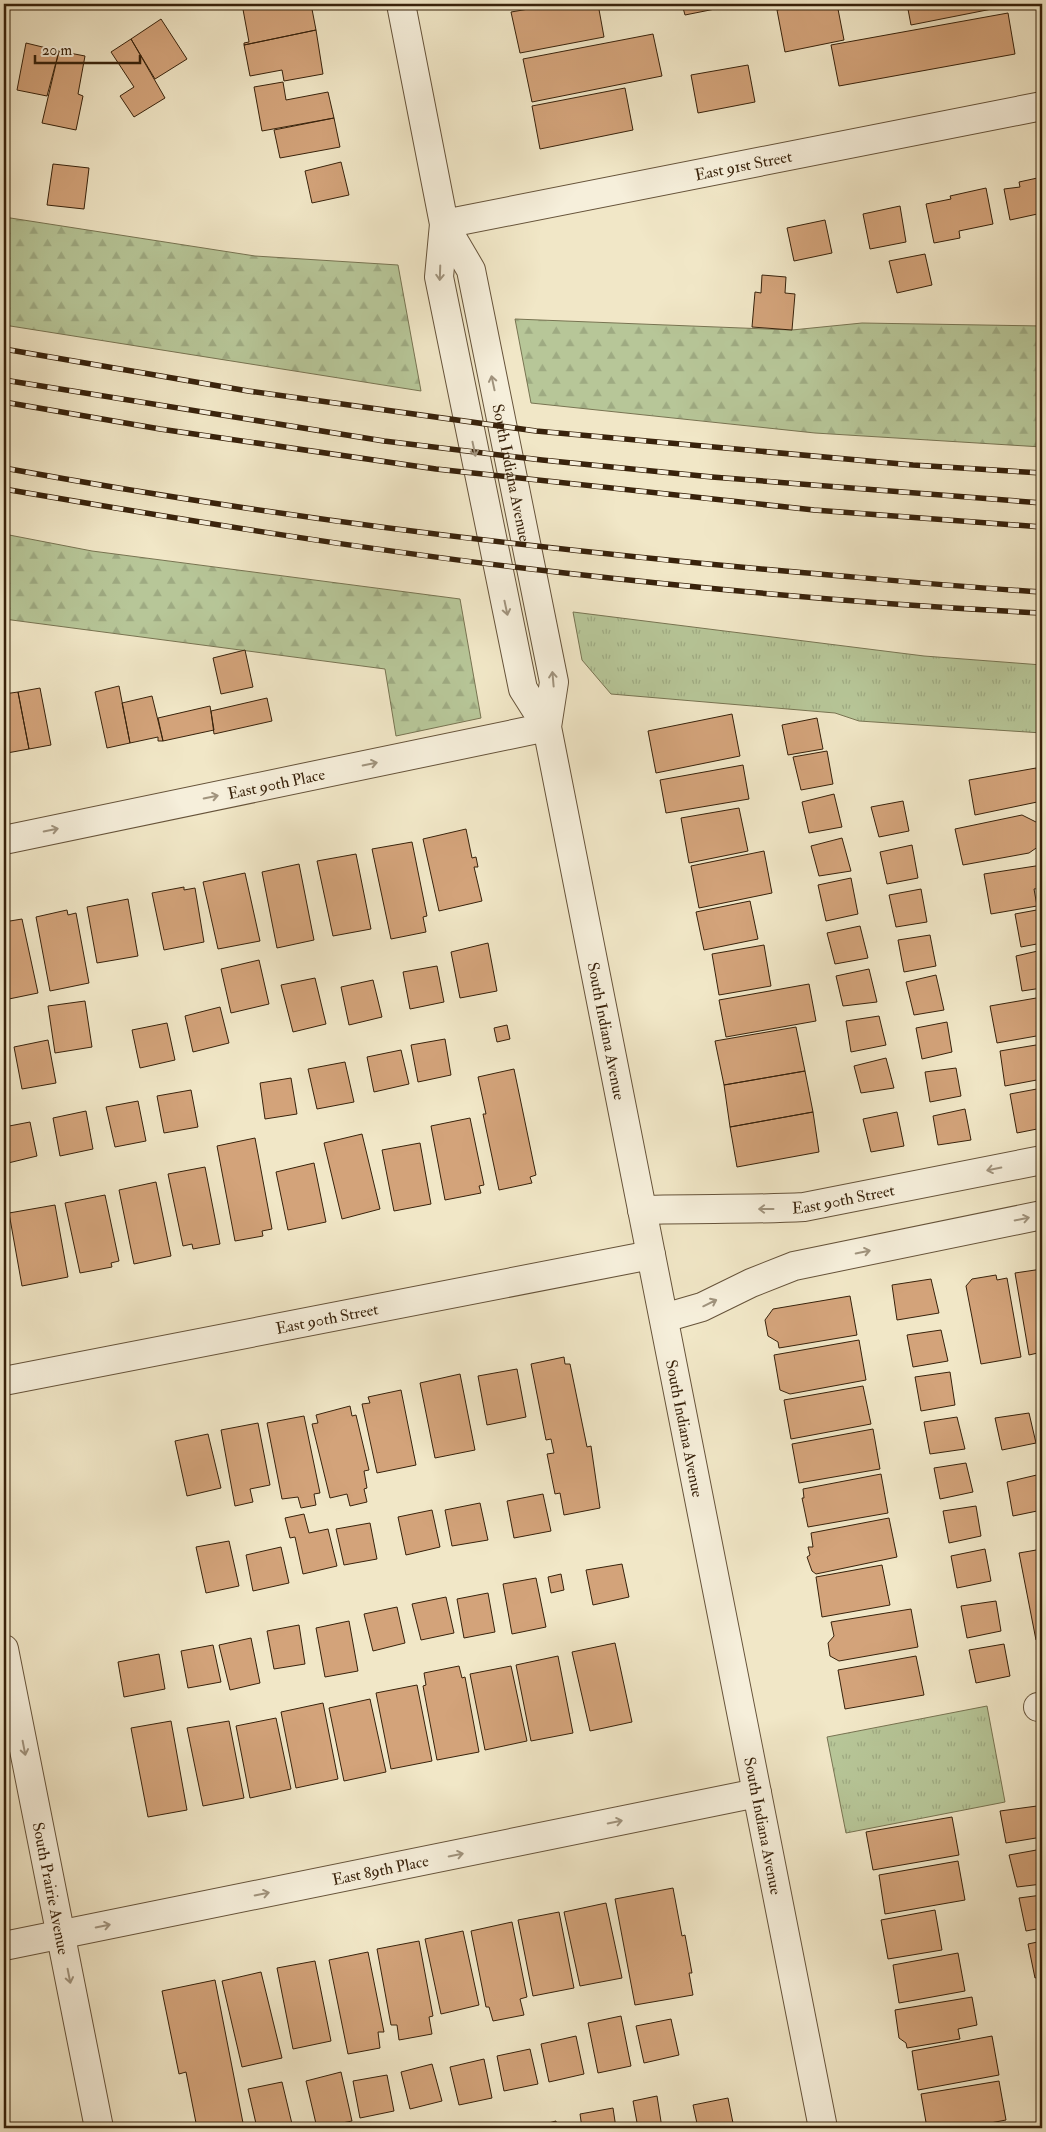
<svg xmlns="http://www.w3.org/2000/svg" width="1046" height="2132" font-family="'IM FELL Double Pica',serif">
  <defs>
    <pattern id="grass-tufts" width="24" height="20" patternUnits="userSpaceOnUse" patternTransform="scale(1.25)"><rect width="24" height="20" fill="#b7c698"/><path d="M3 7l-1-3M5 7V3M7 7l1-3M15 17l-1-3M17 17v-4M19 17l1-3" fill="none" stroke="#9eaa82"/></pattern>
    <pattern id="forest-firs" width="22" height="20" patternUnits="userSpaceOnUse" patternTransform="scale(1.25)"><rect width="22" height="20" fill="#b7c698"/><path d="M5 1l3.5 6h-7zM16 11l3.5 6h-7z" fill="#9eaa82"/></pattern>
  </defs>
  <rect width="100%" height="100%" fill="#f1e7c7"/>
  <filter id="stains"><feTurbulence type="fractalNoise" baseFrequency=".004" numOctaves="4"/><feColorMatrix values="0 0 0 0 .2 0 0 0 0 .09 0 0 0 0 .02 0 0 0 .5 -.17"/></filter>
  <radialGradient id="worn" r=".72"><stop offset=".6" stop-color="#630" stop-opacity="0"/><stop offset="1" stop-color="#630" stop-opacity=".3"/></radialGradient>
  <!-- grass -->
  <path fill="url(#grass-tufts)" stroke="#787452" d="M 573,612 L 924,656 L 1042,665 L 1042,733 L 859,721 L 835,713 L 611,694 L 582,660 Z
    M 987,1706 L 1005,1802 L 846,1833 L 827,1737 Z"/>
  <!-- forest -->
  <path fill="url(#forest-firs)" stroke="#787452" d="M 4,217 L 255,256 L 398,265 L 421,391 L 4,325 Z
    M 515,319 L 792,330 L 862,323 L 1042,326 L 1042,447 L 815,433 L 531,403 Z
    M 4,534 L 92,551 L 460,599 L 481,718 L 396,736 L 385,669 L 4,619 Z"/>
  <!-- building -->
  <path fill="#d3a37a" stroke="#38220b" d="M 242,4 L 282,4 L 283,7 L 311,4 L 316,30 L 244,45 L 244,43 L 249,42 Z
    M 558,4 L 598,4 L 604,37 L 520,53 L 511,12 Z
    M 682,4 L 730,4 L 730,6 L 685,15 Z
    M 808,4 L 837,4 L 844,40 L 785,52 L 777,10 Z
    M 907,4 L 1001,4 L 1002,7 L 911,25 Z
    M 1008,13 L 1015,54 L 839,86 L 831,45 Z
    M 161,19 L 187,59 L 155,79 L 131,39 Z
    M 316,30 L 323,74 L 284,81 L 282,70 L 250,76 L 244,45 Z
    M 653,34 L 662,76 L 532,102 L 523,59 Z
    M 131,39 L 165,98 L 134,117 L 120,96 L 134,87 L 111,52 Z
    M 26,43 L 59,51 L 47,96 L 17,90 Z
    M 59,51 L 85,56 L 78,94 L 83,96 L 76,130 L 42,123 Z
    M 748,65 L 755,102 L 698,113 L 691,75 Z
    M 283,82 L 286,100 L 328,92 L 334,118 L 262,131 L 254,87 Z
    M 625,88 L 633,130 L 540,149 L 532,106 Z
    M 334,118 L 340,147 L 280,158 L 274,130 Z
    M 341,162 L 349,195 L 312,203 L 305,171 Z
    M 53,164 L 89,168 L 84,209 L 47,205 Z
    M 1042,177 L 1042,213 L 1010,220 L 1004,189 L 1020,187 L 1019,182 Z
    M 986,188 L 993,224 L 959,231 L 960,238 L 934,243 L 926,204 L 951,199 L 950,196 Z
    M 900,206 L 906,242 L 870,249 L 863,214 Z
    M 825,220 L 832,253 L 794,261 L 787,228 Z
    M 925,254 L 932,285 L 897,293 L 889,261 Z
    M 762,275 L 786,277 L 785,293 L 795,294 L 792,330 L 752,327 L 755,292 L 761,293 Z
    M 245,650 L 253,687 L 221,694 L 213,658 Z
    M 119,686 L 130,743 L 107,748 L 95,692 Z
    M 40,688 L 51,745 L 29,749 L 18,692 Z
    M 18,692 L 29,749 L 7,753 L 4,735 L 4,694 Z
    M 152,696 L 163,741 L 158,741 L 158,737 L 130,743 L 122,703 Z
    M 267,698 L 272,721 L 214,734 L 211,711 Z
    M 210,706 L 214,730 L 163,741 L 158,718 Z
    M 732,714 L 740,756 L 656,773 L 648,731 Z
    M 817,718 L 823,749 L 788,755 L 782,725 Z
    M 827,751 L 833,784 L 801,790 L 793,757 Z
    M 743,765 L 749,799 L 666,813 L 660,780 Z
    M 1036,768 L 1042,801 L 975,815 L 969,780 Z
    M 834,794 L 842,827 L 809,833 L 802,802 Z
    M 903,801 L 909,831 L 879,837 L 871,807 Z
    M 739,808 L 748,851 L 689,863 L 681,818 Z
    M 1022,815 L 1042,825 L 1042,844 L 1029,853 L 963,865 L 955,829 Z
    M 466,829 L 472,858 L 476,857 L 478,867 L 474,867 L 482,901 L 439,911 L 423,839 Z
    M 842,838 L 851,871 L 819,876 L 811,846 Z
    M 412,842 L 427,916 L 423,917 L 426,932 L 391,939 L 372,849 Z
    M 912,845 L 918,878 L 887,884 L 880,852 Z
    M 764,851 L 772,893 L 699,908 L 691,866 Z
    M 356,854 L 371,929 L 333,936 L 317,861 Z
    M 299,864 L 314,940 L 277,948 L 262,872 Z
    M 1042,865 L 1042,888 L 1034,889 L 1037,906 L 991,914 L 984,874 Z
    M 245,873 L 260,941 L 218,949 L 203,882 Z
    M 851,878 L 858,914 L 826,921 L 818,885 Z
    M 184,887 L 184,890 L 195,888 L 204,942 L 164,950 L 152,893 Z
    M 921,889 L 927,922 L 896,927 L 889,895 Z
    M 128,899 L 138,956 L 97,963 L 87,907 Z
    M 750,901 L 758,939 L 704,950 L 696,912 Z
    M 1042,909 L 1042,943 L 1021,947 L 1015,914 Z
    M 67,910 L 68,915 L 76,913 L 89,983 L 50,991 L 36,917 Z
    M 22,919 L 38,993 L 4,1000 L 4,922 Z
    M 860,926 L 868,958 L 835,964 L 827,933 Z
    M 930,935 L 936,966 L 904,972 L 898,940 Z
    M 488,943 L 497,991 L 460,998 L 451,952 Z
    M 764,945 L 771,986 L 719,995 L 712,954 Z
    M 1042,950 L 1042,988 L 1022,991 L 1016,956 Z
    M 259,960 L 269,1004 L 231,1013 L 221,969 Z
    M 437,966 L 444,1002 L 410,1009 L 403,972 Z
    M 869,969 L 877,1002 L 843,1006 L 836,976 Z
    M 936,975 L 944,1010 L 914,1015 L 906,982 Z
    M 315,978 L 326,1024 L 293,1032 L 281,985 Z
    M 373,980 L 382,1017 L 349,1025 L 341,987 Z
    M 809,984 L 816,1021 L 726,1037 L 719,1000 Z
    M 1042,997 L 1042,1035 L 997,1043 L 990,1006 Z
    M 85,1001 L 92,1047 L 55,1053 L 48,1006 Z
    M 220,1007 L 229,1043 L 193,1052 L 185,1016 Z
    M 879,1016 L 886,1045 L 851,1052 L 846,1021 Z
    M 947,1022 L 952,1052 L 922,1059 L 916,1028 Z
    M 167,1023 L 175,1060 L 140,1068 L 132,1030 Z
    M 507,1025 L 510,1039 L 497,1042 L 494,1028 Z
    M 796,1027 L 805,1071 L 724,1085 L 715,1041 Z
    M 445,1039 L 451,1075 L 418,1082 L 411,1045 Z
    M 48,1040 L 56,1083 L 22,1089 L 14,1047 Z
    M 1042,1044 L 1042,1079 L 1005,1086 L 1000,1051 Z
    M 401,1050 L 409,1084 L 374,1092 L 367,1057 Z
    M 886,1058 L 894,1088 L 861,1093 L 854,1066 Z
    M 345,1062 L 354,1102 L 317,1109 L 308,1069 Z
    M 956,1068 L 961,1096 L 930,1102 L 925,1072 Z
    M 514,1069 L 536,1175 L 530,1177 L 532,1183 L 499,1190 L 483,1114 L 486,1114 L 478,1077 Z
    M 805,1071 L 813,1112 L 730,1127 L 724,1085 Z
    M 291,1078 L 297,1114 L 265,1119 L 260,1083 Z
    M 1042,1088 L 1042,1128 L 1017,1133 L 1010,1094 Z
    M 191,1090 L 198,1127 L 164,1133 L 157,1096 Z
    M 138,1101 L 146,1141 L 115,1147 L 106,1107 Z
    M 965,1109 L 971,1140 L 938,1145 L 933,1116 Z
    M 86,1111 L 93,1149 L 60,1156 L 53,1118 Z
    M 813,1112 L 819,1152 L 737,1167 L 730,1127 Z
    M 897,1112 L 904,1146 L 871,1152 L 863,1119 Z
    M 470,1118 L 484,1185 L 479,1186 L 481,1193 L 445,1200 L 431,1126 Z
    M 30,1122 L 37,1156 L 4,1164 L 4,1127 Z
    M 362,1134 L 380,1209 L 342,1219 L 324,1143 Z
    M 255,1138 L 272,1229 L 262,1231 L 263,1236 L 235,1241 L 217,1146 Z
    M 420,1143 L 431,1204 L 394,1211 L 382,1150 Z
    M 314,1163 L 326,1222 L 288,1230 L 276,1172 Z
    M 205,1167 L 220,1244 L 193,1249 L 192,1244 L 183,1246 L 168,1174 Z
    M 156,1182 L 171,1256 L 134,1264 L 119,1190 Z
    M 105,1195 L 119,1261 L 111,1263 L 112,1267 L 80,1273 L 65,1203 Z
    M 55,1205 L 68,1277 L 22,1286 L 9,1213 Z
    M 1042,1269 L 1042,1352 L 1029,1355 L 1015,1273 Z
    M 996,1275 L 997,1280 L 1007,1278 L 1021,1357 L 981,1364 L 966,1286 L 972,1279 Z
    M 931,1279 L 939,1313 L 897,1320 L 892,1285 Z
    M 850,1296 L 857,1335 L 779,1348 L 778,1342 L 768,1336 L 765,1320 L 773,1309 Z
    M 941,1330 L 948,1361 L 913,1367 L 907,1335 Z
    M 859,1340 L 866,1380 L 790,1394 L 780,1390 L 774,1355 Z
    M 564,1357 L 565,1364 L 570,1364 L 587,1447 L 591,1446 L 600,1508 L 564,1515 L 560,1493 L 555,1494 L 547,1454 L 554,1453 L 551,1439 L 546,1440 L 531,1364 Z
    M 517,1369 L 526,1417 L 487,1425 L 478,1376 Z
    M 950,1372 L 955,1405 L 921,1411 L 915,1377 Z
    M 460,1374 L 475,1450 L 435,1458 L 420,1383 Z
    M 863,1386 L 871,1424 L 791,1439 L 784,1400 Z
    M 401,1390 L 416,1465 L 377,1473 L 362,1404 L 370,1403 L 368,1397 Z
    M 350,1406 L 352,1416 L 356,1415 L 369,1470 L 364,1471 L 367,1488 L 364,1489 L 367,1502 L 350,1506 L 347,1494 L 330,1498 L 312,1424 L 318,1423 L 316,1415 Z
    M 1029,1413 L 1036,1443 L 1002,1450 L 995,1418 Z
    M 304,1416 L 320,1493 L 314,1494 L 316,1505 L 301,1508 L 298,1497 L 282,1499 L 267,1423 Z
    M 957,1417 L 965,1449 L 930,1454 L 924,1422 Z
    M 258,1423 L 270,1485 L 250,1489 L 253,1502 L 235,1506 L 221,1430 Z
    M 873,1429 L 880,1469 L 799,1483 L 792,1444 Z
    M 208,1434 L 221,1488 L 187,1496 L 175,1441 Z
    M 966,1463 L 973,1492 L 940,1499 L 934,1468 Z
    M 881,1474 L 888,1513 L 808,1527 L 802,1498 L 804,1498 L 803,1489 Z
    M 1041,1474 L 1042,1510 L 1013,1516 L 1007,1482 Z
    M 543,1494 L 551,1531 L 514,1538 L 507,1501 Z
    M 480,1503 L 488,1540 L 452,1546 L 445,1510 Z
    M 976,1506 L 981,1536 L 949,1543 L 943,1511 Z
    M 432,1510 L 440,1547 L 406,1555 L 398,1517 Z
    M 304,1514 L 309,1533 L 328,1529 L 337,1566 L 303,1574 L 295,1537 L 290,1538 L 285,1518 Z
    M 889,1518 L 897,1557 L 816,1574 L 812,1571 L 807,1557 L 810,1555 L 808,1547 L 813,1547 L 811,1533 Z
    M 370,1523 L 377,1559 L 344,1565 L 336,1529 Z
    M 229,1541 L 239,1586 L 206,1593 L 196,1547 Z
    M 281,1547 L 289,1583 L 253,1591 L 246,1555 Z
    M 985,1549 L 991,1581 L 957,1588 L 951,1556 Z
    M 1042,1549 L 1042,1639 L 1036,1640 L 1019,1553 Z
    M 622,1564 L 629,1597 L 593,1605 L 586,1570 Z
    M 882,1565 L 890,1605 L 822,1617 L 816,1577 Z
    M 561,1574 L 564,1590 L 551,1593 L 548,1577 Z
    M 536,1578 L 546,1627 L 512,1634 L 503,1584 Z
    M 488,1593 L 495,1632 L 464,1638 L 457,1599 Z
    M 446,1597 L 454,1633 L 421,1640 L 412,1604 Z
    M 996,1601 L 1001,1631 L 967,1638 L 961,1606 Z
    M 397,1607 L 405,1643 L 373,1651 L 364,1614 Z
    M 911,1609 L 918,1647 L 839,1661 L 830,1656 L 828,1643 L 834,1636 L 831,1622 Z
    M 349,1621 L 358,1671 L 325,1677 L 316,1628 Z
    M 299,1625 L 305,1664 L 274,1669 L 267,1631 Z
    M 251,1638 L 260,1683 L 230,1690 L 219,1645 Z
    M 615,1643 L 632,1722 L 590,1731 L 572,1652 Z
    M 1004,1644 L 1010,1676 L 976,1683 L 969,1650 Z
    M 213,1645 L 221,1682 L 188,1688 L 181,1651 Z
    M 159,1654 L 165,1689 L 124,1697 L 118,1662 Z
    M 558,1656 L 573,1733 L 531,1741 L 516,1665 Z
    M 916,1656 L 924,1695 L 845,1709 L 838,1670 Z
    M 459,1666 L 462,1678 L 465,1677 L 479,1752 L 437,1760 L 423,1686 L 426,1685 L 424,1673 Z
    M 511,1666 L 527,1741 L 485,1750 L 470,1674 Z
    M 417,1685 L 432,1761 L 391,1769 L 376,1693 Z
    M 370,1699 L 386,1772 L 344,1781 L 329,1708 Z
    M 323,1703 L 338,1779 L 296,1788 L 281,1712 Z
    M 276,1718 L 291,1789 L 250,1798 L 236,1726 Z
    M 171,1721 L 187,1810 L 148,1817 L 131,1728 Z
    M 229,1721 L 244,1798 L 203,1806 L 187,1728 Z
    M 1037,1806 L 1042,1837 L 1006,1843 L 1000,1811 Z
    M 952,1817 L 959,1855 L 873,1870 L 866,1832 Z
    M 1042,1849 L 1042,1884 L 1017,1887 L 1009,1855 Z
    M 958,1861 L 965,1900 L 885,1914 L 879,1875 Z
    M 673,1888 L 682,1936 L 685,1935 L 692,1973 L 689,1973 L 693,1995 L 635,2005 L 615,1899 Z
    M 1042,1895 L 1042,1928 L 1026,1931 L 1019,1898 Z
    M 606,1903 L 622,1978 L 580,1986 L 564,1912 Z
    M 935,1910 L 942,1950 L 888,1959 L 881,1920 Z
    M 559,1912 L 574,1988 L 533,1996 L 518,1920 Z
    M 512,1922 L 527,1997 L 520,1999 L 524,2015 L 493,2021 L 489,2007 L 486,2007 L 471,1931 Z
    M 463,1931 L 479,2005 L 441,2014 L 425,1939 Z
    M 419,1941 L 433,2016 L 429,2017 L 432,2034 L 399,2040 L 397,2025 L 391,2025 L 377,1949 Z
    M 1042,1941 L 1042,1976 L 1035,1978 L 1028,1944 Z
    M 368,1952 L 384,2032 L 378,2032 L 380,2048 L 348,2054 L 329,1960 Z
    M 958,1953 L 965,1991 L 899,2003 L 893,1965 Z
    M 315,1961 L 331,2041 L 293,2049 L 277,1968 Z
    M 261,1972 L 282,2058 L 242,2067 L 222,1981 Z
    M 215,1980 L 244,2128 L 197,2128 L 186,2072 L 179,2074 L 162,1991 Z
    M 1042,1987 L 1042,2014 L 1037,1988 Z
    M 972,1997 L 977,2025 L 958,2029 L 960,2039 L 907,2048 L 906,2043 L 899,2038 L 895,2010 Z
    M 621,2016 L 631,2066 L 598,2073 L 588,2023 Z
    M 671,2019 L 679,2055 L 644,2063 L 636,2026 Z
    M 576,2036 L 584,2074 L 549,2082 L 541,2044 Z
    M 992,2036 L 999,2075 L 918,2090 L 912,2051 Z
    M 530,2049 L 538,2084 L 504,2091 L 497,2056 Z
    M 484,2059 L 492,2098 L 459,2105 L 450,2067 Z
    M 432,2064 L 442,2101 L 410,2109 L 401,2072 Z
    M 341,2072 L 352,2121 L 317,2128 L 306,2081 Z
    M 387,2075 L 394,2111 L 360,2118 L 353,2081 Z
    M 999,2081 L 1006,2120 L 964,2128 L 927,2128 L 921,2094 Z
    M 282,2082 L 293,2128 L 257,2128 L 248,2089 Z
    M 657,2096 L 662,2128 L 638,2128 L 633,2101 Z
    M 728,2098 L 734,2128 L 698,2128 L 693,2105 Z
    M 613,2108 L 616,2128 L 582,2128 L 580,2114 Z
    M 556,2121 L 557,2128 L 529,2128 Z"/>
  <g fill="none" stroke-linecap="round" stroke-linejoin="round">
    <!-- street casing -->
    <g stroke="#66533a" stroke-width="30">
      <g id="street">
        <path d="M 401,4 L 444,224 L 439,277 L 523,689 L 547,727"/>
        <path id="s1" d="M 444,224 L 471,270 L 554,682 L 547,727 L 823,2128"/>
        <path id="s2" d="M 444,224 L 1042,106"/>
        <path id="s3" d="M 4,840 L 547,727"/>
        <path id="s4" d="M 642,1210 C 696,1208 750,1210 804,1207 L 1042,1160"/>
        <path d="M 664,1318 L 702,1307 L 751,1283 L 794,1266 L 1042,1215"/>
        <path id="s5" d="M 4,1381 L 651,1255"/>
        <path id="s6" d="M 4,1649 L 99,2128"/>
        <path d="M 1038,1707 L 1042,1707"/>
        <path id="s7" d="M 4,1946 L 757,1793"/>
      </g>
    </g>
    <!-- street -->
    <use href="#street" stroke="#f6efdb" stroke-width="28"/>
    <!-- rail casing -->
    <g stroke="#38220b" stroke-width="5.5">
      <path id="rail" d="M 4,349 L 248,391 L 536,431 L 913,465 L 1042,473
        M 4,380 L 384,441 L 542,460 L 712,477 L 1042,503
        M 4,402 L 160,429 L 436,469 L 814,510 L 1042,527
        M 4,468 C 266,516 531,549 796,572 C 878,579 960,587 1042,592
        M 4,489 C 190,521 377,552 565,573 C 723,591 884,605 1042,613"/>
    </g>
    <!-- rail -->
    <use href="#rail" stroke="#f6efdb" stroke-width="4" stroke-dasharray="11" stroke-linecap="butt"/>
  </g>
  <!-- one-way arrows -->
  <defs><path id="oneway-shaft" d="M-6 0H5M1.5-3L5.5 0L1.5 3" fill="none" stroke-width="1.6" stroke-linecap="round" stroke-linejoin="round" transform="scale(1.25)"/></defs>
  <g stroke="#a0937d">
    <use href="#oneway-shaft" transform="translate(440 273) rotate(92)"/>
    <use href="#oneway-shaft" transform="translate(493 383) rotate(-102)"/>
    <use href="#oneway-shaft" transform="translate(474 449) rotate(78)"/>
    <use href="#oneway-shaft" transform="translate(506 608) rotate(78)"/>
    <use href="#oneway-shaft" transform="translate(553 679) rotate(-95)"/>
    <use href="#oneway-shaft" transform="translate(370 764) rotate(-12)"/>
    <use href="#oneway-shaft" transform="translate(211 797) rotate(-12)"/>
    <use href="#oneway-shaft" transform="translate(51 830) rotate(-12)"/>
    <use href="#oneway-shaft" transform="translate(994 1169) rotate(169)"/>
    <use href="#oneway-shaft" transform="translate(766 1209) rotate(-180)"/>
    <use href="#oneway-shaft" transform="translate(1022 1219) rotate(-11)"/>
    <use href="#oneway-shaft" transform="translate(863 1252) rotate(-12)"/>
    <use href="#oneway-shaft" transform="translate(710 1303) rotate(-26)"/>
    <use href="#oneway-shaft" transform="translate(24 1748) rotate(79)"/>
    <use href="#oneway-shaft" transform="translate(615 1822) rotate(-11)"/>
    <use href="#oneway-shaft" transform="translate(456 1855) rotate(-11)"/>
    <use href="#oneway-shaft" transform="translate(262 1894) rotate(-11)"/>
    <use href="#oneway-shaft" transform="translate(103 1926) rotate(-11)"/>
    <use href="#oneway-shaft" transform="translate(69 1976) rotate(79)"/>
  </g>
  <g text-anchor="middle" stroke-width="4.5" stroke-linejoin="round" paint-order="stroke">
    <!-- street labels -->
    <g font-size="16" fill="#38220b" stroke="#f6efdb">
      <text dy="6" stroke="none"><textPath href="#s2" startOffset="305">East 91st Street</textPath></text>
      <text dy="6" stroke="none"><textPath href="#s1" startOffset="260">South Indiana Avenue</textPath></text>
      <text dy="6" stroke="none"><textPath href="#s3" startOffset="278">East 90th Place</textPath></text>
      <text dy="6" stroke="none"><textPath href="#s1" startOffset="829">South Indiana Avenue</textPath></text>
      <text dy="6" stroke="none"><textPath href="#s4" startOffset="202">East 90th Street</textPath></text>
      <text dy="6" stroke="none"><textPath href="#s5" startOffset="329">East 90th Street</textPath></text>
      <text dy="6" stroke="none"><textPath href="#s1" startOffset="1234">South Indiana Avenue</textPath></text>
      <text dy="6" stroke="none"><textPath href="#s1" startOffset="1639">South Indiana Avenue</textPath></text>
      <text dy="6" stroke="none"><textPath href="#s7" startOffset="384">East 89th Place</textPath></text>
      <text dy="6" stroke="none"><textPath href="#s6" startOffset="244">South Prairie Avenue</textPath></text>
    </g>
  </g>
  <!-- margin -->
  <rect width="1046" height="2132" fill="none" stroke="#f1e7c7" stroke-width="20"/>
  <rect x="5" y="5" width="1036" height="2122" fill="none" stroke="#38220b" stroke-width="2.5"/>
  <rect x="10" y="10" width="1026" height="2112" fill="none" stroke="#38220b"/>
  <!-- scale -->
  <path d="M35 55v8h105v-8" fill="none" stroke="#38220b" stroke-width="2.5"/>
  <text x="42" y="55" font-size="15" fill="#38220b" stroke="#f6efdb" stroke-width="4" paint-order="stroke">20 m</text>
  <rect width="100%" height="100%" filter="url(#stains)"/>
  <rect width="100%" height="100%" fill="url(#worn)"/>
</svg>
